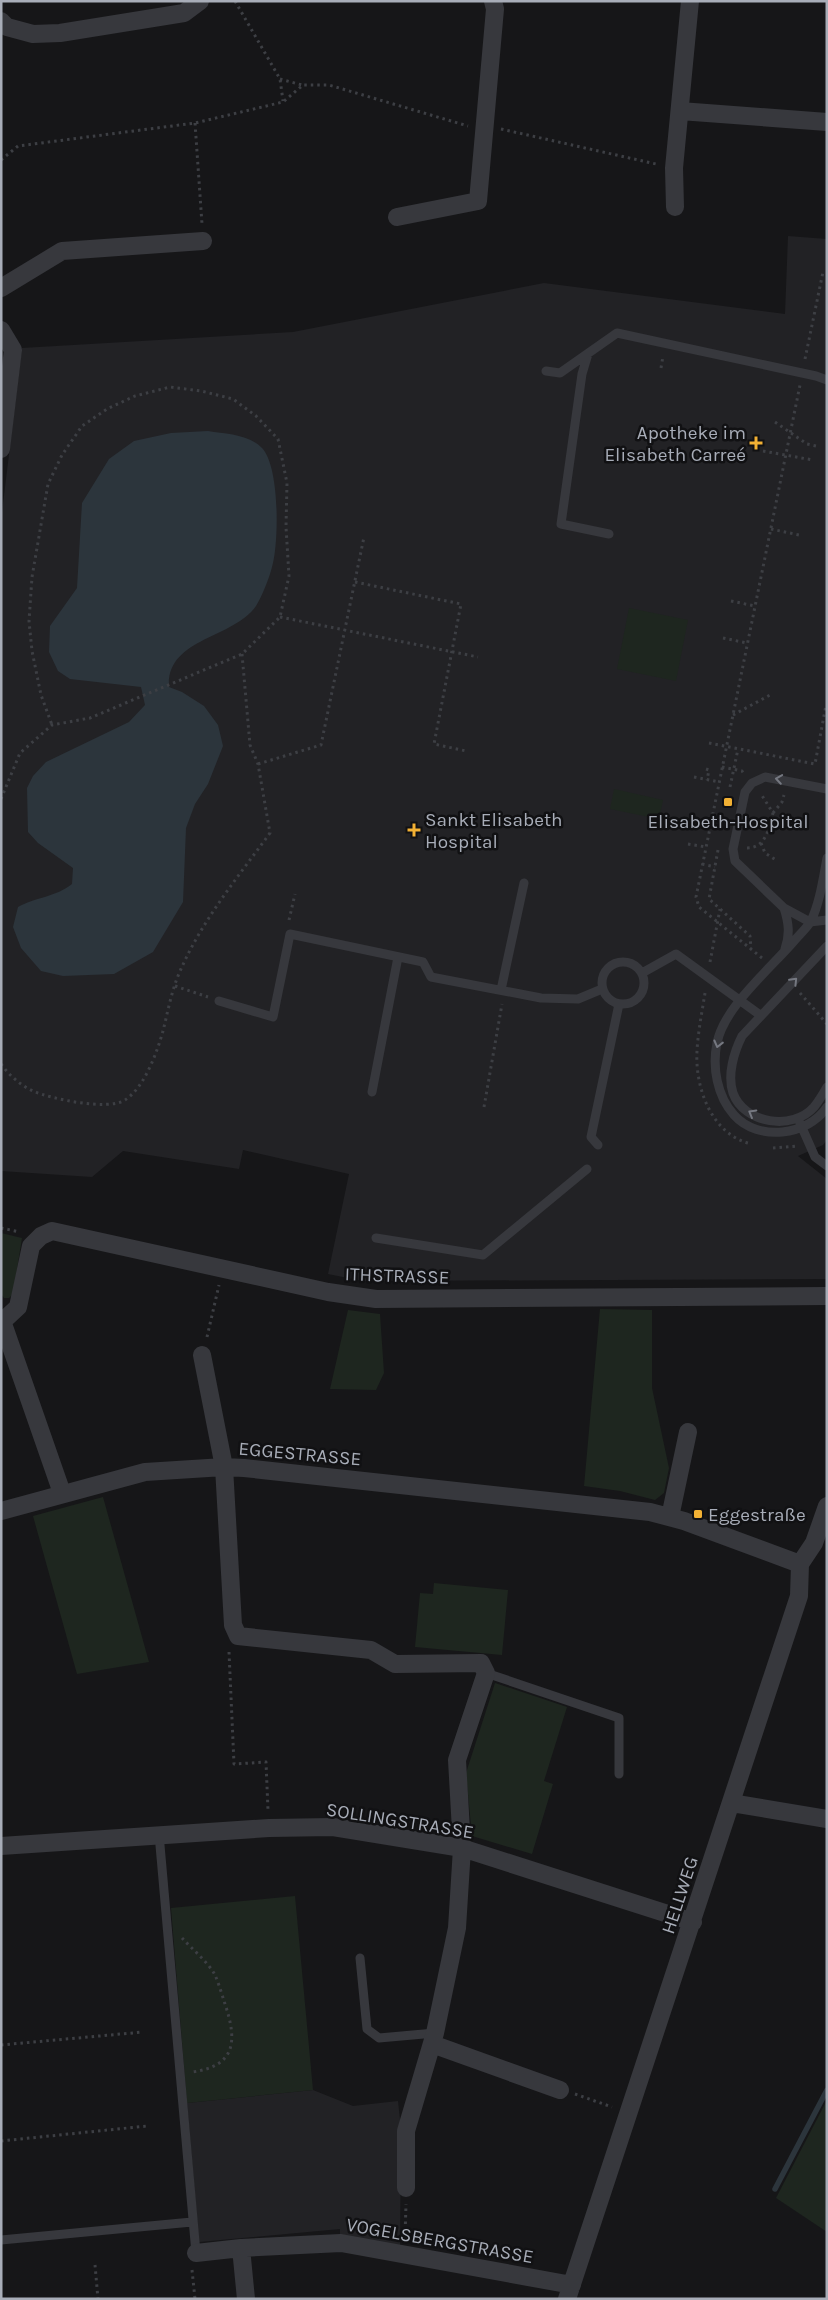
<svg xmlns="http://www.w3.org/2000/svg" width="828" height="2300" font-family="Karla,sans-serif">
  <rect width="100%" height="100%" fill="#161618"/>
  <!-- built -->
  <path fill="#222225" d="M 788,236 L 827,239 L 827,1140 L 823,1145 L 798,1156 L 827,1179 L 827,1279 L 363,1281 L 328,1274 L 349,1174 L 243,1150 L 239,1169 L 123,1151 L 92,1177 L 1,1171 L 1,520 L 22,348 L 293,332 L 544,283 L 785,314 Z
    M 313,2090 L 353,2106 L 398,2101 L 401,2129 L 400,2248 L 340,2237 L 340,2229 L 199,2242 L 187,2103 Z"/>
  <!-- green -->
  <path fill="#1e261f" d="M 629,608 L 688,620 L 676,681 L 617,669 Z
    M 614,789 L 663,800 L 659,819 L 610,809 Z
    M 1,1233 L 22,1238 L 13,1294 L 9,1298 L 4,1298 L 1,1294 Z
    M 600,1309 L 652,1310 L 652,1388 L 669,1468 L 664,1493 L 655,1500 L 620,1491 L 584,1486 Z
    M 348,1310 L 380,1314 L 384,1373 L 376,1390 L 330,1389 Z
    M 103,1497 L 149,1662 L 77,1674 L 33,1516 Z
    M 434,1583 L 508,1590 L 502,1655 L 415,1647 L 420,1593 L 433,1594 Z
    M 495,1683 L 567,1707 L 544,1781 L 553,1784 L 532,1854 L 472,1836 L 466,1773 Z
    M 295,1896 L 313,2090 L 187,2103 L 171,1908 Z
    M 827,2100 L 827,2232 L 776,2198 Z"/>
  <!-- water -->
  <path fill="#2c353c" d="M 208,431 C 226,434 248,434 262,448 C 280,467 279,543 272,567 C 269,579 262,596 256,606 C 233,639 166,638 169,687 L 182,692 L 204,706 L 218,725 L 223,746 L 208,784 L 195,804 L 186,828 L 183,902 L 153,952 L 114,974 L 63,976 L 41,971 L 21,948 L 13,927 L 18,907 C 36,897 56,897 72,884 L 73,868 L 38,843 L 28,832 L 27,788 L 33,776 L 46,762 L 129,722 L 145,705 L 141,687 L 70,679 L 58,671 L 49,652 L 50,626 L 77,588 L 82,503 L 109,459 L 134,441 L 171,433 Z"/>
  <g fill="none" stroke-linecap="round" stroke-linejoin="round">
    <!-- stream -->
    <path stroke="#2c353c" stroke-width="5.5" d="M 775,2189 L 827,2090"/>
    <!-- path -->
    <path stroke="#3d3f44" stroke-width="3" stroke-dasharray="2.5 4" stroke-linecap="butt" d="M 235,1 L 280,79 L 283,101
      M 280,79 L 302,85
      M 195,123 L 202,224
      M 501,129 L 656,164
      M 1,160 L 18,146 L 195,123 L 283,102 L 303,85 L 329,85 L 468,126
      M 805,359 L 823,272
      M 661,368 L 663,356
      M 775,422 L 807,444 L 816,446
      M 763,451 L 813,460
      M 771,529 L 799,535
      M 355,582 L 461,604 L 434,744 L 466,751
      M 731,601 L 755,606
      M 280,617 L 478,657
      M 723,638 L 747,643
      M 733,715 L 770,695
      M 709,743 L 815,764 L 826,705
      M 258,764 L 321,745 L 364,537
      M 722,767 L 742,771 L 744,774
      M 706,769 L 709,770 L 707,780
      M 694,777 L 719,782
      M 730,787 L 738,749
      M 1,799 L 20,753 L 52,725 L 90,718 L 242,654 L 280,617 L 289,576 L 286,527 L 287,483 L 278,439 L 256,416 L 233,399 L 201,391 L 170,387 L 135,396 L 107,409 L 82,426 L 62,455 L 48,484 L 32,577 L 29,621 L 32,651 L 41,695 L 52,725
      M 773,813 L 782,802 L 784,795
      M 761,843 L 765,853 L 776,860
      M 688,844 L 706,847
      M 747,848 C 766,848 769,828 773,813 L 761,794
      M 718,850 L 709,899 L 750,936 L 751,949
      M 702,864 L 715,867
      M 289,920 L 295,894
      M 762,958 L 699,907 L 696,897 L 800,385
      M 710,962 L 720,909
      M 175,986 L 208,997
      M 705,993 C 702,1012 698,1032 697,1051 C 695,1086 710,1132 748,1143
      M 800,993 L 827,1024
      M 1,1064 C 9,1075 20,1085 33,1091 C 51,1099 108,1111 125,1100 C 145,1087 157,1052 163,1031 C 168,1011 172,988 181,969 C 203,919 238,877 270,833 L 258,764 L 250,745 L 242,654
      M 484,1107 L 502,1004
      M 773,1148 L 797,1146
      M 1,1228 L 20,1232
      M 207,1337 L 219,1285
      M 229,1652 L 234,1764 L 266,1762 L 268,1810
      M 182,1938 C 192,1949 208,1962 215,1975 C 219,1984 222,1995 225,2004 C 237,2040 237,2066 192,2072
      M 1,2045 L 143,2032
      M 575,2094 L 612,2107
      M 1,2141 L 147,2126
      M 405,2237 L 406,2204
      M 95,2265 L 98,2299
      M 192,2270 L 195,2299"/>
    <!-- service -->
    <path stroke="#37383d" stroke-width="9" d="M 588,354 L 582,374 L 561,524 L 609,534
      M 546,371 L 560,373 L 617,333 L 816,376 L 827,380
      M 827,789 L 765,777 L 752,783 L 745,792 L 733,849 L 735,861 L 784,908 L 810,922 L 827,920
      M 827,858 C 823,879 820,902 811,921 C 807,928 799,935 794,941 C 770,969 724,1007 717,1043 C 712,1067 717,1096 734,1115 C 758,1142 808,1136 827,1107
      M 784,908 C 789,924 790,934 785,949
      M 827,946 L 742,1036 C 734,1052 727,1075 733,1093 C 744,1124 793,1131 814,1107 C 819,1101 823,1094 827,1087
      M602 983a21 21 0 1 1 42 0a21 21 0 1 1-42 0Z
      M 642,973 L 676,954 L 760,1015
      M 501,990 L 524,883
      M 219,1001 L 273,1017 L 290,934 L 423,962 L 431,977 L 541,998 L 578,999 L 602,989
      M 372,1092 L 398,957
      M 800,1123 L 815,1157 L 827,1166
      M 598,1145 L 591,1137 L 619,1004
      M 376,1238 L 483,1255 L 587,1169
      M 486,1673 L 619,1718 L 619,1774
      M 159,1834 L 196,2253
      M 360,1958 L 367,2029 L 379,2038 L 435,2033
      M 1,2240 L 192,2222"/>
    <!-- minor -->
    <path stroke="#37383d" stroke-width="18" d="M 1,21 L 7,27 L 33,34 L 60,33 L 184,13 L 200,1
      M 680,111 L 827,122
      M 675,207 L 674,168 L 690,1
      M 397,217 L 478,201 L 495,9 L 493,1
      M 1,288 L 62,251 L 203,241
      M 1,330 L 13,350 L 1,449
      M 1,1318 L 62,1493
      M 3,1321 L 18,1307 L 31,1246 L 41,1236 L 52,1231 L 328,1292 L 376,1299 L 827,1296
      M 202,1355 L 224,1467 L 233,1625 L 238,1636 L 371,1650 L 395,1664 L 481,1663 L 486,1673 L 457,1760 L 462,1848 L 457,1928 L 435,2033 L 406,2131 L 406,2188
      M 1,1511 L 145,1472 L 224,1467 L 244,1468 L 650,1512 L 684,1521 L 800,1564
      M 670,1517 L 688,1432
      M 732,1803 L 827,1819
      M 1,1846 L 269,1828 L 333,1827 L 462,1848 L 693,1922
      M 432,2044 L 560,2090
      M 241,2248 L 246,2299
      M 196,2253 L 241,2248 L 341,2243 L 572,2285
      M 567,2299 L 799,1596 L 800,1564 L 814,1543 L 827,1506"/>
  </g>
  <!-- one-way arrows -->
  <defs><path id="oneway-chevron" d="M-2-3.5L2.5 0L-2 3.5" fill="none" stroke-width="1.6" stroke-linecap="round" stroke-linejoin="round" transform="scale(1.25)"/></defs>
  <g stroke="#757881">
    <use href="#oneway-chevron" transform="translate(779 779) rotate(-171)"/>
    <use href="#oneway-chevron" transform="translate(794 981) rotate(-46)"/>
    <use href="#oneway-chevron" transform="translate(718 1044) rotate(104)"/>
    <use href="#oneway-chevron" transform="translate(752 1113) rotate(-150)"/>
  </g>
  <!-- markers -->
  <g fill="#f2b134" stroke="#111113" stroke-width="2">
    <path d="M753.5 435.5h5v5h5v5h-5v5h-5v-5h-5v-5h5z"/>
    <rect x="723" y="797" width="10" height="10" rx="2.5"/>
    <path d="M411.5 822.5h5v5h5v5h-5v5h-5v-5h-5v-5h5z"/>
    <rect x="693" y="1509" width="10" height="10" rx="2.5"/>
  </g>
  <g text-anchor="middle" stroke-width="5" stroke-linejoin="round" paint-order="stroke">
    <!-- poi labels -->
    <g font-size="19" fill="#a8adb8" stroke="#111113" text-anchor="start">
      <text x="746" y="439" text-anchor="end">Apotheke im<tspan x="746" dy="22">Elisabeth Carreé</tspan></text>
      <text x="425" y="826">Sankt Elisabeth<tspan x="425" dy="22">Hospital</tspan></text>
      <text x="728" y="828" text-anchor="middle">Elisabeth-Hospital</text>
      <text x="708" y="1521">Eggestraße</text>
    </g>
    <!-- street labels -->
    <g font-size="19" fill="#a8adb8" stroke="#111113">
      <text transform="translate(397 1275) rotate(2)" y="7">ITHSTRASSE</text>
      <text transform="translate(300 1453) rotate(5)" y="7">EGGESTRASSE</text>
      <text transform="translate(400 1820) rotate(9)" y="7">SOLLINGSTRASSE</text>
      <text transform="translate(679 1895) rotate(-72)" y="7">HELLWEG</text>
      <text transform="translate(440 2240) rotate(10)" y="7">VOGELSBERGSTRASSE</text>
    </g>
  </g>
  <!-- border -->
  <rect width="828" height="2300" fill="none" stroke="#a8adb8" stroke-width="5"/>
</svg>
